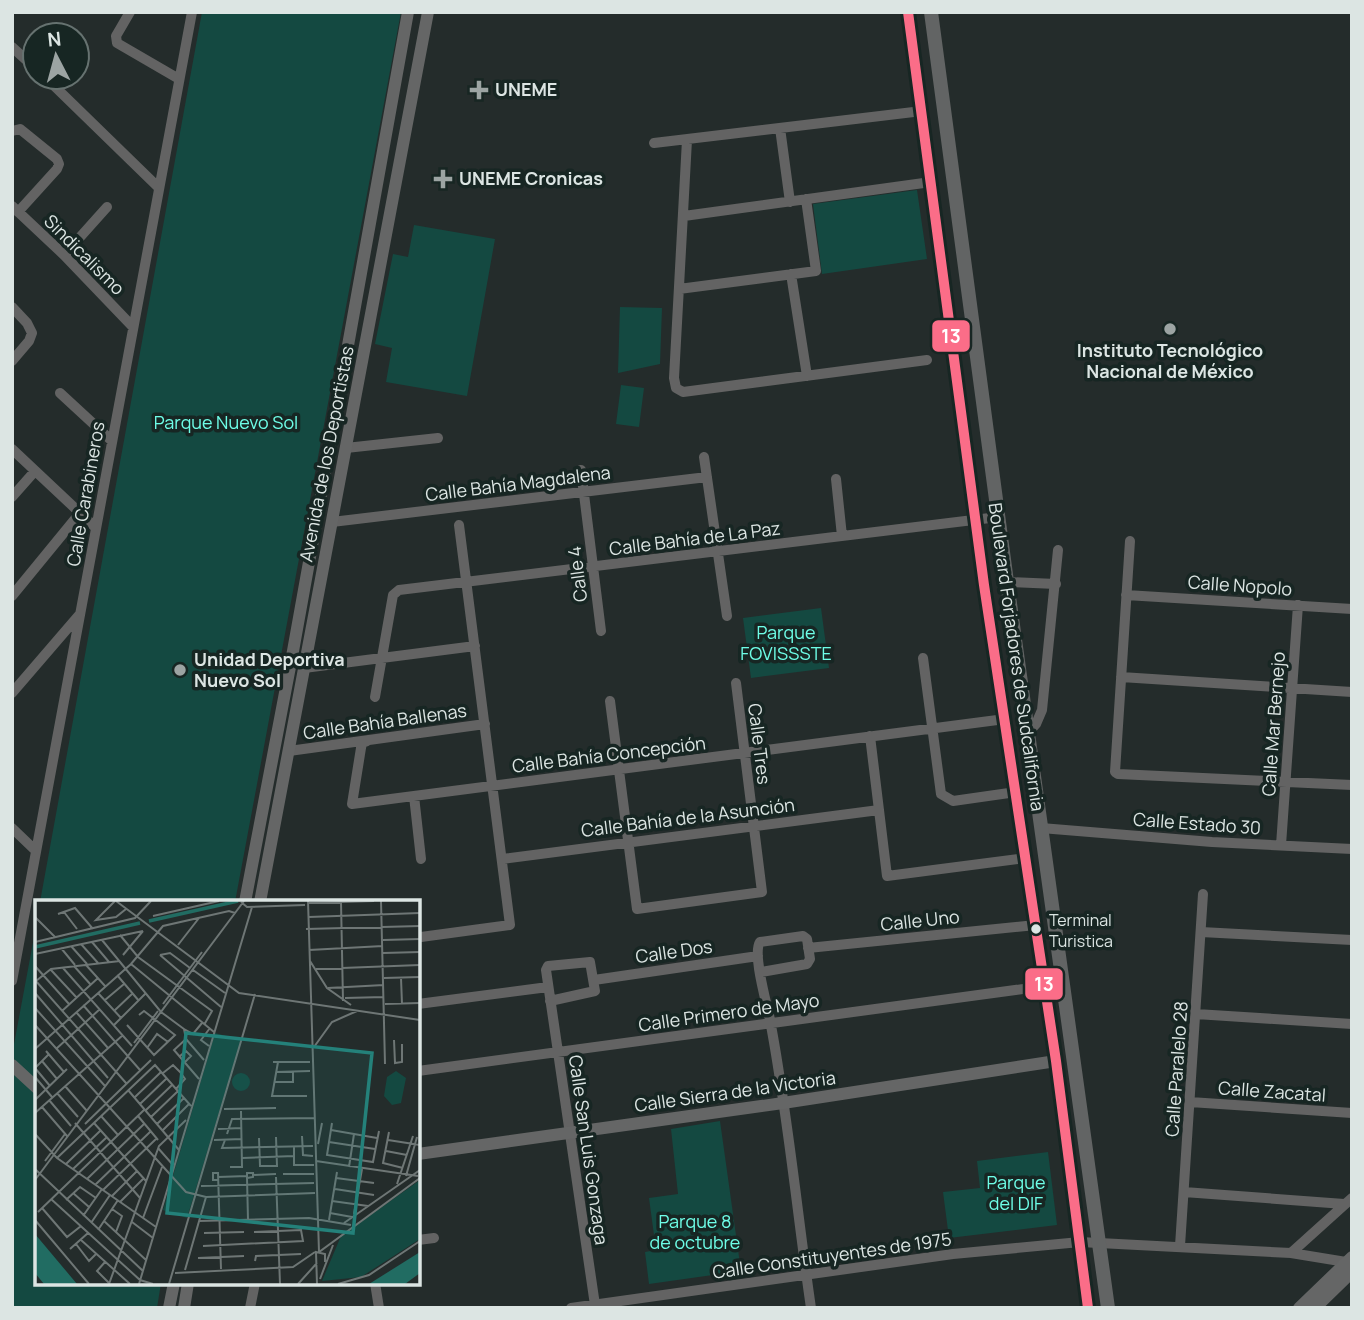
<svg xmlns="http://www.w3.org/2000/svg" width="1364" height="1320" font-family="Manrope,sans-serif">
  <rect width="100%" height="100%" fill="#242c2b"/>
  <!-- green -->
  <path fill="#144941" d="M 202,12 L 401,12 L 235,902 L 40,902 Z
    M 917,190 L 927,259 L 822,274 L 813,204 Z
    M 414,225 L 495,239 L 467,396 L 386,382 L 392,348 L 375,344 L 393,254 L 408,257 Z
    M 620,307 L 662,308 L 660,364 L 618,373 Z
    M 621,385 L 644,388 L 639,427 L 616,424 Z
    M 821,608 L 829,668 L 751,678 L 743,618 Z
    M 37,921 L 37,1283 L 161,1283 L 157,1308 L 12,1308 L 12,1055 Z
    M 720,1121 L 741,1271 L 649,1284 L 645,1252 L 656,1250 L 649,1198 L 678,1194 L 671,1129 Z
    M 1048,1152 L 1057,1225 L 949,1238 L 943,1192 L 980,1188 L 977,1161 Z"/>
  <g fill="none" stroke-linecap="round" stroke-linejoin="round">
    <!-- street -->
    <path stroke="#636363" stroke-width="10" d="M 130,12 L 116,36 L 117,43 L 179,79
      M 12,47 L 35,68
      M 45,77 L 159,188
      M 780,128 L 790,202
      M 12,131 L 20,129 L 57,159 L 59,164 L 57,169 L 18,212
      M 687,140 L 674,378 L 676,388 L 683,392 L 927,360
      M 654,143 L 922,111
      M 12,206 L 64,255 L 133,327
      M 684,216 L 931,182
      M 64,255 L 107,207
      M 791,274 L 807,376
      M 679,289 L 816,271 L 806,199
      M 12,307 L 27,323 L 32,333 L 29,341 L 12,361
      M 60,393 L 112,441
      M 346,448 L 438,438
      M 12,449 L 95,527
      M 704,457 L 727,616
      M 581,470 L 601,631
      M 836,479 L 842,536
      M 12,497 L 35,471
      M 332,522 L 707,477
      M 1130,541 L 1115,772 L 1118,774 L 1352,785
      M 1007,582 L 1056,584
      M 1126,595 L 1352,609
      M 12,596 L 80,513
      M 923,658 L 941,794 L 953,801 L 1016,792
      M 304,668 L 475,646
      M 1121,677 L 1352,692
      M 12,693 L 80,614
      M 375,697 L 393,595 L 399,590 L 998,517
      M 610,701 L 637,909 L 762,892 L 736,683
      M 1028,733 L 1036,724 L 1042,710 L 1058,550
      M 870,736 L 887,876 L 1026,858
      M 367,741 L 362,743 L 361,748 L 352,804 L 1005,719
      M 289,751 L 485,724
      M 414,796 L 421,859
      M 12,828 L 36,851
      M 1041,828 L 1212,842 L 1352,849
      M 1281,845 L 1298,605
      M 502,859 L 879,810
      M 1201,932 L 1352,940
      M 421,937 L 510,925 L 459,525
      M 808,948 L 1036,925
      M 761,972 L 807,964 L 810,959 L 807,939 L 803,936 L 760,942 C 752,954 767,1004 770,1020 C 788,1115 797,1212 811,1308
      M 594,980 L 758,956
      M 12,981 L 192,12
      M 550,1001 L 595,991 L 590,962 L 548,966 L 546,970 C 562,1082 579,1193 595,1305
      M 418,1004 L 548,987
      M 1196,1014 L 1352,1024
      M 418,1071 L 1045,986
      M 1190,1102 L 1352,1113
      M 1184,1192 L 1344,1204
      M 418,1240 L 434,1238
      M 1180,1246 L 1203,894
      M 1291,1253 L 1352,1198
      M 375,1283 L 379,1308
      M 250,1308 L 255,1283
      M 571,1308 L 953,1254 L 1080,1242 L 1291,1253 L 1346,1262"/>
    <!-- secondary -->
    <path stroke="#656666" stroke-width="12" d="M 245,902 L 293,651 L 408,12
      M 260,902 L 428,12
      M 12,1065 L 37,1088
      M 418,1154 L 783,1103 L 1056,1061
      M 169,1308 L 174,1283
      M 184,1308 L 188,1283
      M 1299,1308 L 1352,1257
      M 1315,1308 L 1352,1272"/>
    <!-- primary -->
    <path stroke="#626464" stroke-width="14" d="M 908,12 L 984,585 L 1056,1061 L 1088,1308
      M 931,12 L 1007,582 L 1108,1308"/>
    <!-- bus-1 casing -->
    <g stroke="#172623" stroke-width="16">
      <path id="bus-1" d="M 908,12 L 984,585 L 1056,1061 L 1088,1308"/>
    </g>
    <!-- bus-1 -->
    <use href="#bus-1" stroke="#fb6d88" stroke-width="10"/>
  </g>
  <!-- markers -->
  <g fill="#9ca4a3" stroke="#172623" stroke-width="2.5">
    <path d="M475.5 79.5h7v7h7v7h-7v7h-7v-7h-7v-7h7z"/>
    <path d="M439.5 168.5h7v7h7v7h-7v7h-7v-7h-7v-7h7z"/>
    <circle cx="1170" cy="329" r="7"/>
    <circle cx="180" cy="670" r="7"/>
  </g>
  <circle fill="#dce5e3" stroke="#172623" stroke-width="2.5" cx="1036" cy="929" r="6"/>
  <g text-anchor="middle" stroke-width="7" stroke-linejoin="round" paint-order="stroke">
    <!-- bus labels -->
    <g font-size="16" fill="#dce5e3" stroke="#172623" text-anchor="start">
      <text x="1049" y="926">Terminal<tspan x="1049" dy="21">Turistica</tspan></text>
    </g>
    <!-- poi labels -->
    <g font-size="18" font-weight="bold" fill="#dce5e3" stroke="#172623" text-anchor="start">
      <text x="495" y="96">UNEME</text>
      <text x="459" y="185">UNEME Cronicas</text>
      <text x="1170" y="357" text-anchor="middle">Instituto Tecnológico<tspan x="1170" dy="21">Nacional de México</tspan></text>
      <text x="194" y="666">Unidad Deportiva<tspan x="194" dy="21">Nuevo Sol</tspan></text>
    </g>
    <!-- street labels -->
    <g font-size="18" fill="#dce5e3" stroke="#172623">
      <text transform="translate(84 255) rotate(45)" y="6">Sindicalismo</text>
      <text transform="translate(327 454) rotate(-79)" y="6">Avenida de los Deportistas</text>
      <text transform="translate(518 484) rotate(-7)" y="6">Calle Bahía Magdalena</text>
      <text transform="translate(86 494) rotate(-80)" y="6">Calle Carabineros</text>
      <text transform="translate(695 539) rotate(-7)" y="6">Calle Bahía de La Paz</text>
      <text transform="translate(578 574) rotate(-97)" y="6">Calle 4</text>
      <text transform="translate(1240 586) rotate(4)" y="6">Calle Nopolo</text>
      <text transform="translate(1016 657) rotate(82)" y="6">Boulevard Forjadores de Sudcalifornia</text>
      <text transform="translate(385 722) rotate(-8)" y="6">Calle Bahía Ballenas</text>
      <text transform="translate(1274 724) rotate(-86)" y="6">Calle Mar Bernejo</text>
      <text transform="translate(759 744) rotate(83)" y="6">Calle Tres</text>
      <text transform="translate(609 755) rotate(-7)" y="6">Calle Bahía Concepción</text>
      <text transform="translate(688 818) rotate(-7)" y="6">Calle Bahía de la Asunción</text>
      <text transform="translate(1197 824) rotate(4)" y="6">Calle Estado 30</text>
      <text transform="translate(920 921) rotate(-6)" y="6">Calle Uno</text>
      <text transform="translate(674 952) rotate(-8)" y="6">Calle Dos</text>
      <text transform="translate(729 1013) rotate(-8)" y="6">Calle Primero de Mayo</text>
      <text transform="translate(1177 1069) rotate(-86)" y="6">Calle Paralelo 28</text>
      <text transform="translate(735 1092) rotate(-8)" y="6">Calle Sierra de la Victoria</text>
      <text transform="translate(1272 1092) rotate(4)" y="6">Calle Zacatal</text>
      <text transform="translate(588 1150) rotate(82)" y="6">Calle San Luis Gonzaga</text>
      <text transform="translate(832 1256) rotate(-8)" y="6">Calle Constituyentes de 1975</text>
    </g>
    <!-- park labels -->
    <g font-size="18" fill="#6efde7" stroke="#172623">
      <text x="226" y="429">Parque Nuevo Sol</text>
      <text x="786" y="639">Parque<tspan x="786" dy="21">FOVISSSTE</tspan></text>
      <text x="1016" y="1189">Parque<tspan x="1016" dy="21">del DIF</tspan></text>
      <text x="695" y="1228">Parque 8<tspan x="695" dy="21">de octubre</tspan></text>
    </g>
  </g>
  <!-- overview -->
  <g transform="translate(35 900)">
    <rect width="385" height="385" fill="#242c2b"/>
    <path d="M 180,133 L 206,140 L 152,318 L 128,310 ZM 361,171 L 371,178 L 366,203 L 357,205 L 349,196 L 352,177 ZM197 182a9 9 0 1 1 18 0a9 9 0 1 1-18 0ZM 385,280 L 385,339 L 326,377 L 287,381 L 306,336 Z" fill="#144941"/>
    <path d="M 0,334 L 42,384 L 9,384 L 0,373 ZM 385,352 L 385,373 L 370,384 L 334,384 Z" fill="#216c62"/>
    <path fill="none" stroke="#216c62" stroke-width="3.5" d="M 114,21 L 203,1M 0,47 L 105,23"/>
    <path fill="none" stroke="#6e7675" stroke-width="2" d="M 80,1 L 61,20 L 81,17 L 91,9M 81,1 L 204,93 L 385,120M 273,1 L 284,352 L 385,278M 346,1 L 350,164M 206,2 L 212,7 L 270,5M 306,2 L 308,101M 273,3 L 339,1M 29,12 L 42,29M 23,14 L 40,8 L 58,29M 118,16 L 184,1M 0,17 L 20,37M 274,17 L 385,13M 271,29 L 385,26M 85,35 L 103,57 L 177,111 L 169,125M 67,40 L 126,112 L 149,129 L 151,139 L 169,160M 348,40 L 385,39M 0,42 L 100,18 L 116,1M 57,42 L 74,62M 46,44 L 63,63M 143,45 L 164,18M 36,46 L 52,64M 26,48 L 40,65M 274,50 L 348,46M 348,53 L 385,52M 0,54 L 108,31M 88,55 L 108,31M 125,55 L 186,107M 125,55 L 135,53 L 155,68M 275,61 L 292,88 L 316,105M 96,64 L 179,132M 51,65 L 70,86M 0,66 L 34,104M 39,66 L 56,85M 28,68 L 97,146M 281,69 L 385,65M 16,70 L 42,98M 158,70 L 190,93M 82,75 L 104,101M 349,78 L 385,77M 366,78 L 367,104M 0,80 L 91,183M 1,81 L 16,69 L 85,61M 293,88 L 349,85M 0,93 L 73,178M 63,93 L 86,118M 310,98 L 349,97M 70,100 L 89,84M 128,104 L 167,52M 350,104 L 385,103M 48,105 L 105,170M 0,108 L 70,186M 27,111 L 63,78M 79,111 L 98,93M 41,112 L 73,148M 0,125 L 151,292 L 171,297 L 280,293M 79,125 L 111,93M 92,125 L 119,155 L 140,135 L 109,111 L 104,115M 149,129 L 158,134 L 167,123M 151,139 L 139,150 L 164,179M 359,140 L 360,163 L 367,162 L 367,144M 99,143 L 123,111M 174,146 L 166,140 L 175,128M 279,147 L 297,122 L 322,111M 112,148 L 122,134 L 133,142M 0,149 L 96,64 L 128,26 L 194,11 L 200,13M 21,149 L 65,109M 11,151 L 29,172M 14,154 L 0,168 L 15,186M 145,156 L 151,151 L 156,156 L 150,162M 7,161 L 22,179M 238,162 L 275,162M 243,162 L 237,196 L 272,196M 241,172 L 275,171M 128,173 L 138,165 L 145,172 L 150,179 L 141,189M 0,177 L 17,197M 239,182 L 258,182 L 258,172M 30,186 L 52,211M 93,190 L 144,250M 22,193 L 43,217M 99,198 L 126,172M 0,200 L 32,169M 14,200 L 36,226M 105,204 L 132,178M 7,207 L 32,236M 189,209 L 241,208M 110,211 L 137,185M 0,213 L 88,135M 66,216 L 83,235M 103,216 L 123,240M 116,217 L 143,191M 40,223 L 105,298M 59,223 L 111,281M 297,223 L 292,255 L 338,262 L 344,231M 50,224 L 116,160M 122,224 L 149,198M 183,229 L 206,228M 296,230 L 342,238M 127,231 L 154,204M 354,232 L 348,263 L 368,268M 0,234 L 22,258 L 121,327M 192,234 L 197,219 L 280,218M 267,236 L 268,255 L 278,256M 224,238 L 225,266 L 242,266 L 241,237M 179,240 L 207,239M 190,240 L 187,248 L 278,246M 353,240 L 385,245M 294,242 L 340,249M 283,244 L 287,223M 259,246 L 259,265 L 279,265M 123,248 L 138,265M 351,251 L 372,255M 22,258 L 120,165 L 156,206M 207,258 L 259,256M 10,261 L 30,234M 281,261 L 383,276M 31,264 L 66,230M 195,267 L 207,267 L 206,211M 314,267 L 319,234M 0,269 L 108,371M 38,269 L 72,237M 212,273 L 218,273 L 218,277 L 212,278 ZM 248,274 L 279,274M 218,275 L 241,274M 371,276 L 382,237M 183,277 L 212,276M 241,277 L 245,384M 212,278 L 213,320M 301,278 L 339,283M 52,279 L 109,224M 0,280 L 209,1M 183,280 L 178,280 L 178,273 L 183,273 L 186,369M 362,284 L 378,236M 60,285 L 116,231M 166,286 L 279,283M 300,289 L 339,295M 68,290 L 122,238M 38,293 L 54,307M 77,296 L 102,271M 16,299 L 105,380 L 118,384M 31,300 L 45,287 L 61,298M 297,301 L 333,306M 85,302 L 109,278M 7,308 L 32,337 L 46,326M 77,309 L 87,316 L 81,332M 3,312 L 109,210M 295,313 L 317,317M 319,314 L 327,269M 48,316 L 67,289M 108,318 L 127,267M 0,320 L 54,384M 294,320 L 302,272M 69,321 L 111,360M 164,321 L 274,318 L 316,325M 97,322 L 118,338M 56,323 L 75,295M 309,323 L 385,270M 63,330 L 83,300M 169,333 L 209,332M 46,340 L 95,384M 41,344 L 54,361 L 61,354M 168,346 L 268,341 L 266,330 L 219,332M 35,349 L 53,333M 163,358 L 209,356M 220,361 L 221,356 L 266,354M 70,362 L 62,371 L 74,383M 150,370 L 171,297M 140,373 L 258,367 L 280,352M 285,379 L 298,345M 74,384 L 124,246 L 151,220M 104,384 L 217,7M 134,384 L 220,94M 263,384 L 282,363M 282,384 L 281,352 L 290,354 L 290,362M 303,384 L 334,375 L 385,341"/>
    <path fill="#24817a" fill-opacity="0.15" stroke="#24817a" stroke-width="3.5" d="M 151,133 L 337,153 L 318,333 L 132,313 Z"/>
    <rect width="385" height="385" fill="none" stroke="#dce5e3" stroke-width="3.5"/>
  </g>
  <g stroke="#172623" stroke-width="2.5">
    <rect x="931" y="319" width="40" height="34" rx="7" fill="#fb6d88"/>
    <rect x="1024" y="967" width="40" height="34" rx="7" fill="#fb6d88"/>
  </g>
  <g font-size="19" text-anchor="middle" font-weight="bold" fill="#fff">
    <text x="951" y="343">13</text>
    <text x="1044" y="991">13</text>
  </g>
  <!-- border -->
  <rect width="1364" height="1320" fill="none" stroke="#dce5e3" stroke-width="28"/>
  <!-- north arrow -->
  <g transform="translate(56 56) rotate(354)"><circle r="33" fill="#172623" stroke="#667270" stroke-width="2"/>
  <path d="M0-5L12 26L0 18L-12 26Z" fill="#9ca4a3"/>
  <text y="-10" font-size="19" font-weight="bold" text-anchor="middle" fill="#dce5e3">N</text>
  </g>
</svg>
